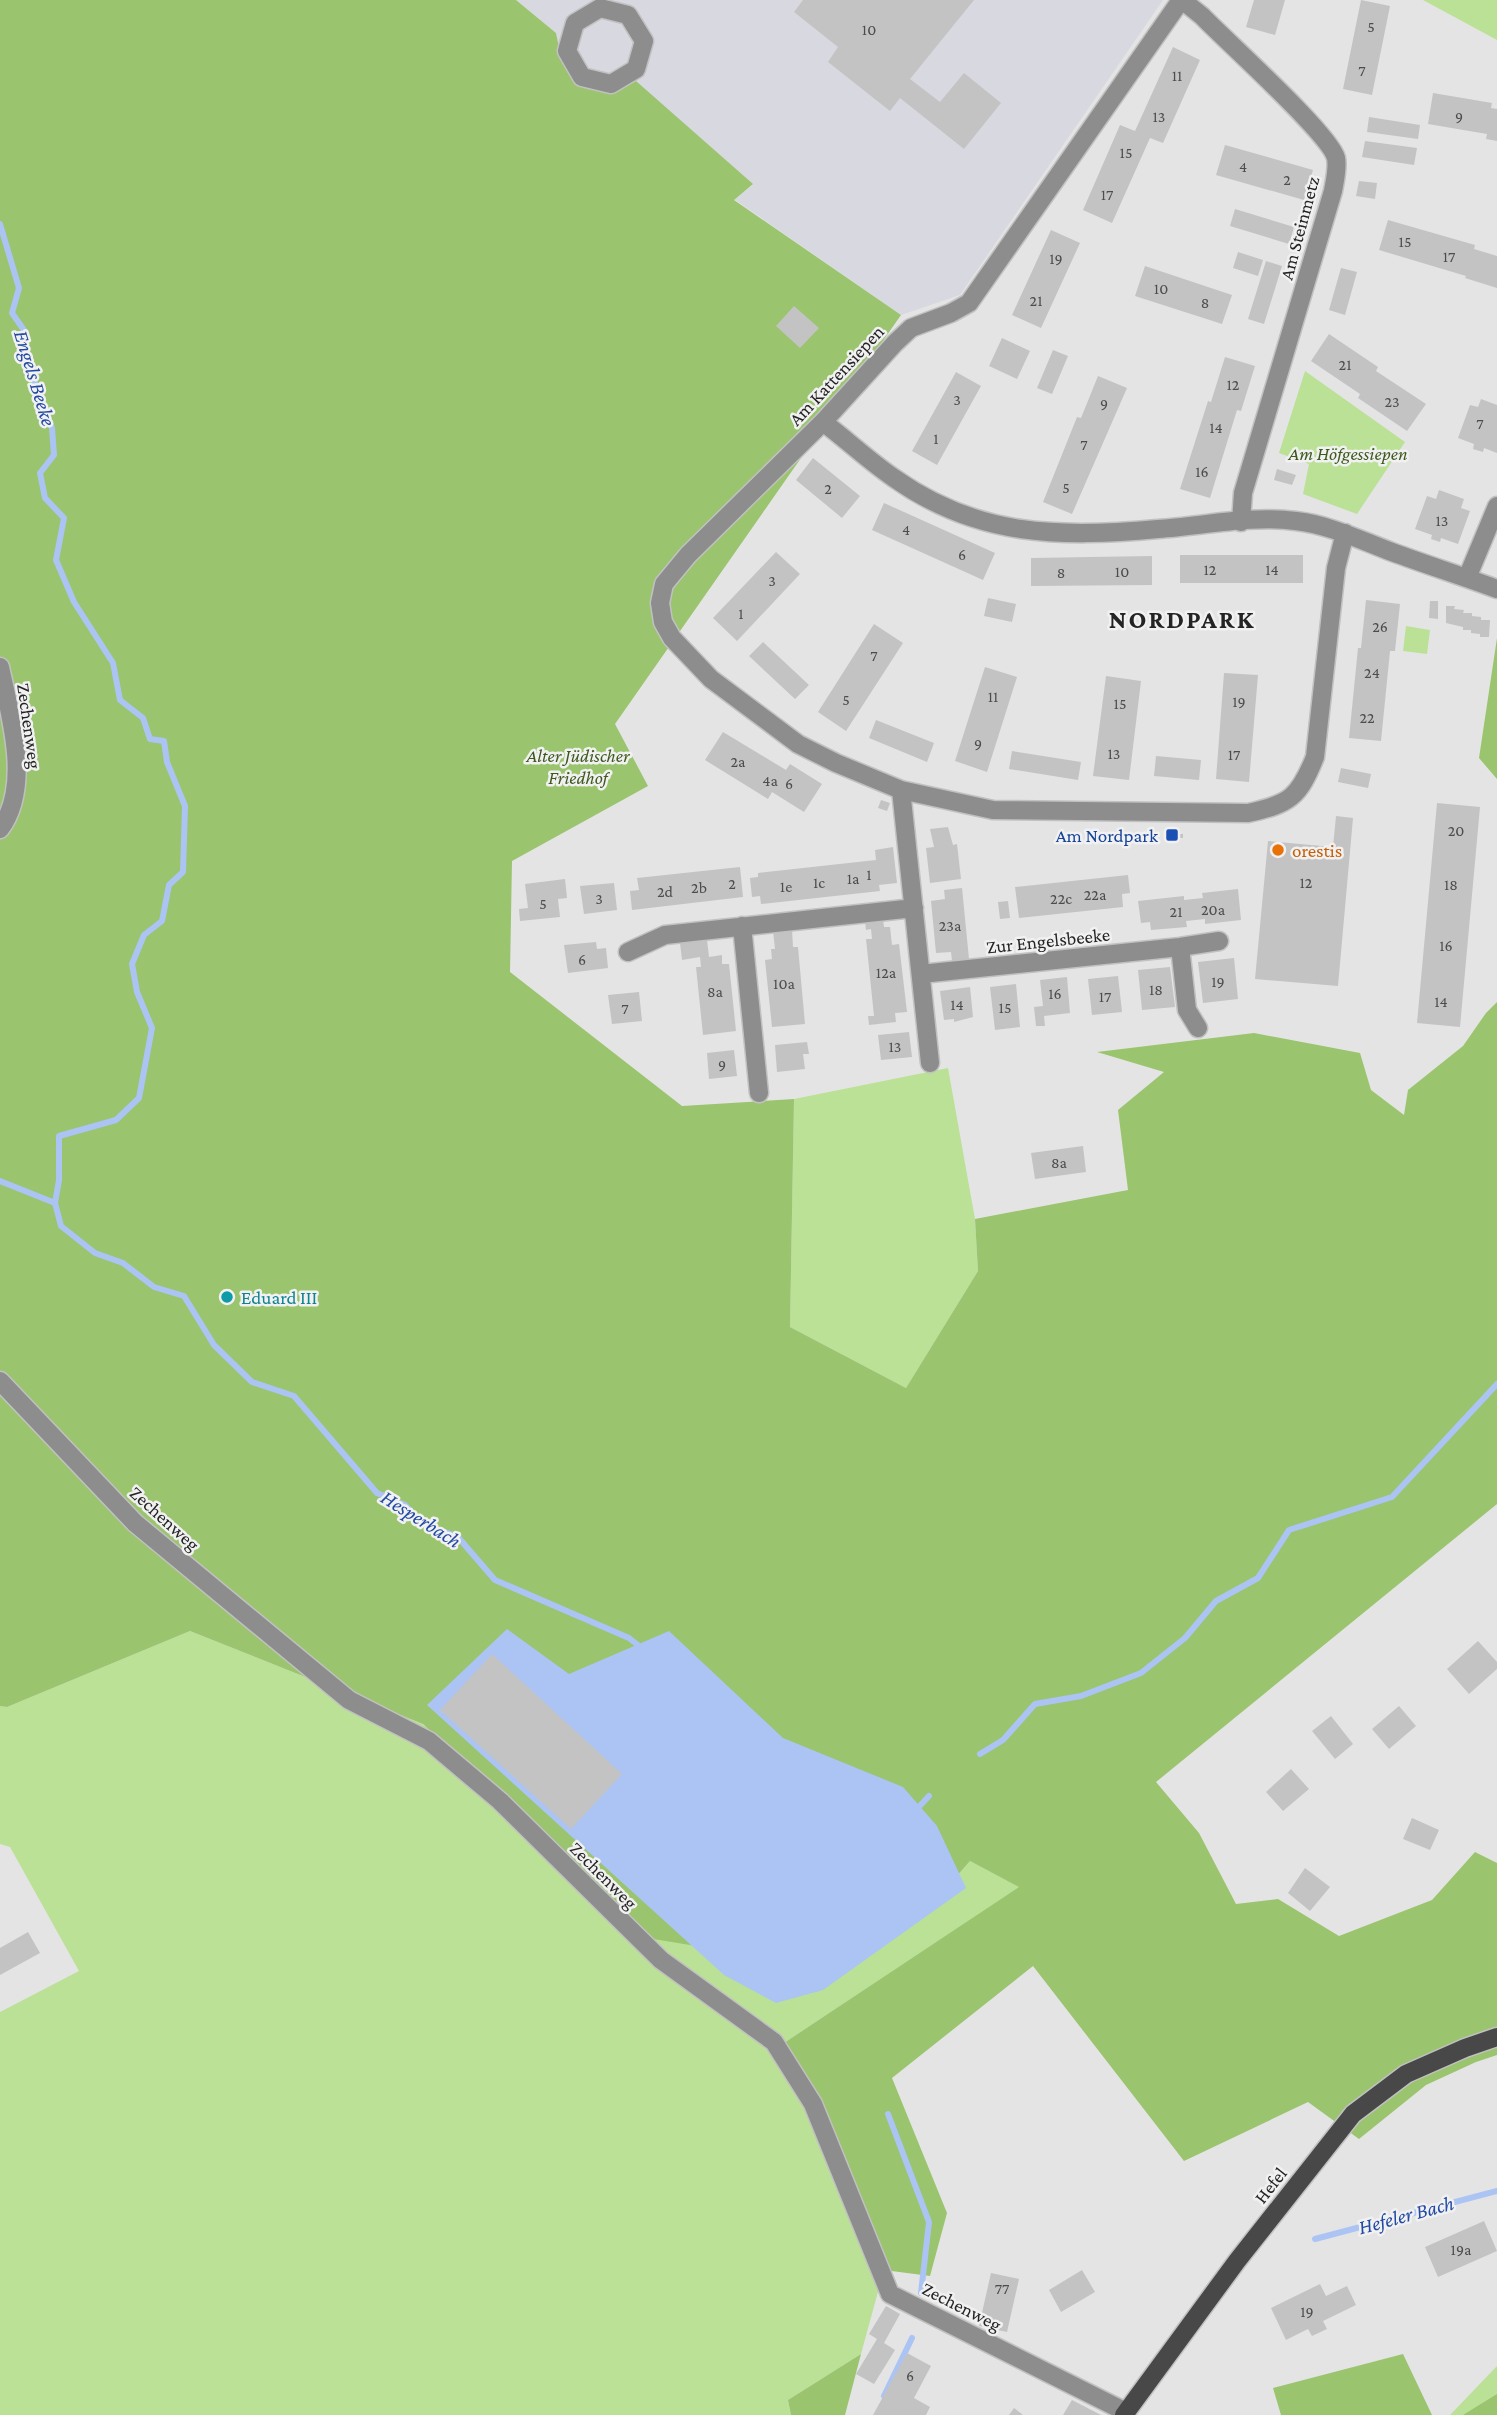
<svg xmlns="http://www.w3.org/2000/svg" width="1497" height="2415" font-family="'Crimson Pro',serif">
  <rect width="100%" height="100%" fill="#e4e4e5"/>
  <!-- built -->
  <path fill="#d8d8e0" d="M 516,0 L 1163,0 L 960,295 L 901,315 L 734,199 L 753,185 L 609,89 L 586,86 L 567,69 L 560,52 L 556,33 Z"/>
  <!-- green -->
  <path fill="#bbe196" d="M 1423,0 L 1497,0 L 1497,40 Z
    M 1305,371 L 1405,442 L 1357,514 L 1303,494 L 1309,464 L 1279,453 Z
    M 1406,626 L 1430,630 L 1427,654 L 1403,651 Z
    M 948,1068 L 975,1219 L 978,1271 L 906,1388 L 790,1327 L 794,1099 Z
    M 190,1631 L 423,1724 L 647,1938 L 941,1894 L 970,1861 L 1020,1887 L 784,2043 L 884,2270 L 861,2354 L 788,2400 L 791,2415 L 0,2415 L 0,2012 L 79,1971 L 10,1847 L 0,1844 L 0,1706 L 7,1707 Z
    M 1497,2366 L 1497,2415 L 1450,2415 Z"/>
  <!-- forest -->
  <path fill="#9ac46e" d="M 0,0 L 516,0 L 556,33 L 560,52 L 567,69 L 586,86 L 609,89 L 636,81 L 753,184 L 734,200 L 901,315 L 615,724 L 648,786 L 512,861 L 510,972 L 682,1106 L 794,1099 L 790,1327 L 906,1388 L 978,1271 L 975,1219 L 1128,1190 L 1118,1110 L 1164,1072 L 1097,1052 L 1254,1033 L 1360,1053 L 1371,1090 L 1404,1115 L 1408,1090 L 1463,1046 L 1486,1013 L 1497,1002 L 1497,1504 L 1156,1782 L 1199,1833 L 1236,1904 L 1278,1899 L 1339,1936 L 1432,1900 L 1475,1852 L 1497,1863 L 1497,2055 L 1476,2062 L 1426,2085 L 1359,2139 L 1308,2102 L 1184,2161 L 1033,1966 L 892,2078 L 947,2213 L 930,2276 L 884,2270 L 784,2043 L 1019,1887 L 970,1861 L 941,1894 L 727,1951 L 647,1938 L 423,1724 L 190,1631 L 7,1707 L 0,1706 Z
    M 1497,638 L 1497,779 L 1479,758 Z
    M 861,2354 L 845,2415 L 791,2415 L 788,2400 Z
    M 1403,2354 L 1432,2415 L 1281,2415 L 1273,2388 Z
    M 1497,2394 L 1497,2415 L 1463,2415 Z"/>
  <!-- water -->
  <path fill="#abc4f4" d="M 507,1629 L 569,1674 L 669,1631 L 783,1738 L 903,1787 L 937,1826 L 966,1888 L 823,1990 L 776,2003 L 724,1975 L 427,1705 Z"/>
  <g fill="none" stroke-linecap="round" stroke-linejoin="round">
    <!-- stream -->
    <path stroke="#abc4f4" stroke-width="6" d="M 0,224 L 19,288 L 12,313 L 26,333 L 26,358 L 52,428 L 54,455 L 40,473 L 45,498 L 64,518 L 56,560 L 74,602 L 113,663 L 120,700 L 143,718 L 150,739 L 164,741 L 167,762 L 185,806 L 183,872 L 169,885 L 162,921 L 144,935 L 132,964 L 137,992 L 152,1028 L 139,1098 L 116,1120 L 59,1136 L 59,1180 L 55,1203
      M 0,1181 L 55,1203 L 61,1226 L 95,1253 L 123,1263 L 154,1287 L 184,1296 L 214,1345 L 252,1382 L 294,1396 L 377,1493 L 405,1505 L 426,1526 L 457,1536 L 495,1580 L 629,1638 L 643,1649
      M 980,1754 L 1003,1740 L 1035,1704 L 1081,1696 L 1141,1673 L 1185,1638 L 1216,1601 L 1258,1578 L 1289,1530 L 1392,1497 L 1497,1384
      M 916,1810 L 929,1796
      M 888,2114 L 929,2222 L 921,2293
      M 1315,2239 L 1497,2191
      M 884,2396 L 912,2338"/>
  </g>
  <!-- building -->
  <path fill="#c3c3c4" d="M 803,0 L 974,0 L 910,79 L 940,102 L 964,73 L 1001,103 L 964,149 L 900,98 L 890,111 L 828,62 L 838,47 L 794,12 Z
    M 1254,0 L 1285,0 L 1275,35 L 1246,27 Z
    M 1361,0 L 1390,6 L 1372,95 L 1343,89 Z
    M 1173,47 L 1200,60 L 1163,143 L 1150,138 L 1112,223 L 1083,210 L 1120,125 L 1135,131 Z
    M 1433,93 L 1492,103 L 1491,108 L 1497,109 L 1497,141 L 1486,139 L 1487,134 L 1428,124 Z
    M 1369,117 L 1420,125 L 1418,139 L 1367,132 Z
    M 1365,141 L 1417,148 L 1414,165 L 1362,157 Z
    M 1225,145 L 1313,170 L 1304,200 L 1216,175 Z
    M 1359,181 L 1377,183 L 1375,199 L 1356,196 Z
    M 1235,209 L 1294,227 L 1289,244 L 1230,226 Z
    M 1388,220 L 1475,245 L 1474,249 L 1497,256 L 1497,288 L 1465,278 L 1466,276 L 1379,250 Z
    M 1051,230 L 1080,243 L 1041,328 L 1012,315 Z
    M 1238,252 L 1263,260 L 1258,276 L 1233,268 Z
    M 1266,261 L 1282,266 L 1264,324 L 1248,319 Z
    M 1145,266 L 1232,295 L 1222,324 L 1135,296 Z
    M 1341,268 L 1357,272 L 1345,315 L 1329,310 Z
    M 794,306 L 819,328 L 800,348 L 776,326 Z
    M 1329,334 L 1378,367 L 1376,371 L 1426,404 L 1407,431 L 1358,398 L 1360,394 L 1311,361 Z
    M 1002,338 L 1030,351 L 1017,379 L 989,366 Z
    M 1053,350 L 1068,356 L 1052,394 L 1037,388 Z
    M 1225,357 L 1255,366 L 1241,411 L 1237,410 L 1210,498 L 1180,489 L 1208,401 L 1211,402 Z
    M 956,372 L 981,386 L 937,465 L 912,451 Z
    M 1098,376 L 1127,388 L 1072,514 L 1043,502 L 1077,417 L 1081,418 Z
    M 1481,399 L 1497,405 L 1497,453 L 1484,448 L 1483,452 L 1473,449 L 1474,444 L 1458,438 L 1470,405 L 1478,407 Z
    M 813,458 L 860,496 L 842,518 L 796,480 Z
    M 1277,469 L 1296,475 L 1292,485 L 1274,480 Z
    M 1439,490 L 1464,499 L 1461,508 L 1470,511 L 1458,544 L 1441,538 L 1440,542 L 1431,539 L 1432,535 L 1415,529 L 1427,496 L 1436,499 Z
    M 884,503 L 995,553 L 983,580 L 872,530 Z
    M 776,552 L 800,574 L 737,641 L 713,618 Z
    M 1180,555 L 1303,555 L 1303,583 L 1180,583 Z
    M 1152,556 L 1152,585 L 1031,586 L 1031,558 Z
    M 988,598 L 1016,604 L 1012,622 L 984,616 Z
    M 1366,600 L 1400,604 L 1395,651 L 1390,651 L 1381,741 L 1349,738 L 1358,648 L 1361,648 Z
    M 1430,601 L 1438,601 L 1438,619 L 1429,618 Z
    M 1446,606 L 1455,606 L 1454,609 L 1464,610 L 1463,613 L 1472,613 L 1472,616 L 1481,617 L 1481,620 L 1490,620 L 1489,637 L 1480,637 L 1480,634 L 1471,633 L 1471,630 L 1463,630 L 1463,627 L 1446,623 Z
    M 874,624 L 903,643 L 846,731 L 818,712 Z
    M 763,642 L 809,685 L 795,699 L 749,656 Z
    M 985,667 L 1017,677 L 987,772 L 955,761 Z
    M 1224,673 L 1258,675 L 1249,782 L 1216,779 Z
    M 1106,676 L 1141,681 L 1129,780 L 1093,776 Z
    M 876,720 L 934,743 L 927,762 L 869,738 Z
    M 723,732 L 786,770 L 790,764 L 822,784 L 804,812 L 772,792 L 768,799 L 705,760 Z
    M 1012,751 L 1081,762 L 1078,780 L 1009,769 Z
    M 1156,756 L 1201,760 L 1199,780 L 1154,776 Z
    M 1341,768 L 1371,774 L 1368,788 L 1338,782 Z
    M 881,800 L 890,803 L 887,811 L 878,808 Z
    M 1437,803 L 1480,807 L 1460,1027 L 1417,1023 Z
    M 1336,816 L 1353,818 L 1338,986 L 1255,979 L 1268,841 L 1333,847 Z
    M 948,827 L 953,845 L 957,844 L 961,879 L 930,883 L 926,848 L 934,847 L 930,829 Z
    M 1171,834 L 1183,834 L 1183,838 L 1171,838 Z
    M 893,847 L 897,883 L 879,885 L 880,891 L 761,904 L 760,896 L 752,897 L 750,878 L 758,877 L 758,873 L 876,860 L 875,850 Z
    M 740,867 L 743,897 L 632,910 L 630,891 L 639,890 L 637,878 Z
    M 1128,875 L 1130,893 L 1122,894 L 1123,907 L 1019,918 L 1015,887 Z
    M 565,879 L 567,898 L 558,899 L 560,917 L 520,921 L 519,909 L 528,908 L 525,884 Z
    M 614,883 L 617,910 L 584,914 L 580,886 Z
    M 962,888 L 969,959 L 952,961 L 951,952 L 936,953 L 931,901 L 945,899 L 944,890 Z
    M 1238,889 L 1241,920 L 1205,924 L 1205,919 L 1186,921 L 1187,927 L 1151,930 L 1150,922 L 1141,923 L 1138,901 L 1184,896 L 1184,900 L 1203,898 L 1202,893 Z
    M 1008,901 L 1010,918 L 1000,919 L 998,902 Z
    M 883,919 L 884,927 L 890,927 L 892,945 L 899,944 L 907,1012 L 895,1013 L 896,1022 L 869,1025 L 868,1016 L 874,1016 L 866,939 L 872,939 L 871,929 L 866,930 L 865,921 Z
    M 792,929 L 793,947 L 798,947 L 805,1024 L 772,1027 L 765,960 L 772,959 L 771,949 L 775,949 L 773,931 Z
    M 707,940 L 709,957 L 722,955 L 722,964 L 729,964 L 736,1031 L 703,1035 L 696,967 L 701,967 L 700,957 L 682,960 L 680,943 Z
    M 596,942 L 597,949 L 606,948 L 608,968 L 568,973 L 564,945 Z
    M 1234,958 L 1238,999 L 1203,1003 L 1198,962 Z
    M 1170,967 L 1175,1007 L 1142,1010 L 1138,970 Z
    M 1118,976 L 1122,1012 L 1092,1015 L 1088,979 Z
    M 1067,977 L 1070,1013 L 1044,1016 L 1045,1026 L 1036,1026 L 1034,1007 L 1043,1006 L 1040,980 Z
    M 1016,984 L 1020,1027 L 995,1030 L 990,987 Z
    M 970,987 L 973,1017 L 954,1022 L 954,1019 L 944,1020 L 940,991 Z
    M 639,992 L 642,1021 L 612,1024 L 608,995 Z
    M 909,1032 L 912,1057 L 881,1060 L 878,1035 Z
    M 807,1042 L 809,1054 L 803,1054 L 805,1069 L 777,1072 L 775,1045 Z
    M 734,1050 L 737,1076 L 709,1079 L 707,1053 Z
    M 1083,1146 L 1086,1172 L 1035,1179 L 1031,1153 Z
    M 1478,1641 L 1497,1662 L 1497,1669 L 1469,1694 L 1447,1669 Z
    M 492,1654 L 622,1774 L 571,1829 L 440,1710 Z
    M 1399,1706 L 1416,1726 L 1389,1749 L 1372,1729 Z
    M 1331,1716 L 1353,1744 L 1335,1759 L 1312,1731 Z
    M 1291,1769 L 1309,1789 L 1283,1811 L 1266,1792 Z
    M 1412,1818 L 1439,1830 L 1430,1850 L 1403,1839 Z
    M 1305,1868 L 1330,1887 L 1310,1911 L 1288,1893 Z
    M 28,1932 L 40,1953 L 0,1975 L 0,1948 Z
    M 1484,2221 L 1497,2251 L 1438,2277 L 1425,2247 Z
    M 1082,2270 L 1095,2292 L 1061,2312 L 1049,2290 Z
    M 991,2273 L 1019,2279 L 1007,2332 L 979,2326 Z
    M 1320,2284 L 1326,2296 L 1347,2286 L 1356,2305 L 1323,2321 L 1327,2329 L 1312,2336 L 1308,2329 L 1286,2340 L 1271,2308 Z
    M 886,2306 L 900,2314 L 884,2343 L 895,2350 L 874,2384 L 856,2374 L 877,2339 L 869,2334 Z
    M 907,2353 L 931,2366 L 914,2398 L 930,2407 L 926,2415 L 873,2415 Z
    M 1072,2400 L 1101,2415 L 1063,2415 Z
    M 1014,2408 L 1023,2415 L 1009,2415 Z"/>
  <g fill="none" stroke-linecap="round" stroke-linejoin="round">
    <!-- minor casing -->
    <g stroke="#c1c1c2" stroke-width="21">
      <path id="minor" d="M 1181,0 L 969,303 L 951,313 L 911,328 L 895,343 L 823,422 L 688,555 L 664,584 L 660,603 L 663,622 L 672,638 L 711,679 L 798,744 L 836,763 L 901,790 L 993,810 L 1248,813 C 1290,804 1299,797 1315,757 L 1336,568 L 1345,533
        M 1182,0 L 1202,16 C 1225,40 1330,134 1336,158 C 1338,168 1335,180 1333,191 L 1243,493 L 1241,522
        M 600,8 L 628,15 L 644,41 L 636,69 L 611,84 L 582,77 L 567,51 L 575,23 Z
        M 823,422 C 847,440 869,461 894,478 C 977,537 1061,538 1158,529 C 1203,526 1251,515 1296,521 C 1330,525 1360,540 1392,552 C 1427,565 1462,576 1497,589
        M 1467,578 L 1497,506
        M 0,667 C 10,715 32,786 0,829
        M 901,790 L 930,1063
        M 742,926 L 759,1093
        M 1180,947 L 1187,1010 L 1198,1028
        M 628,952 L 665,935 L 914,908
        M 921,974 L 1180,947 L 1219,941
        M 0,1381 L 135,1523 L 349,1700 L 429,1741 L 500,1801 L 661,1960 L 774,2042 L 813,2104 L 890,2294 L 1126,2412"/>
    </g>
    <!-- major casing -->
    <g stroke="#c1c1c2" stroke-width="21">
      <path id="major" d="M 1124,2415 L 1237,2261 L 1353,2114 L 1406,2074 L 1465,2048 L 1497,2037"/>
    </g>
    <!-- minor -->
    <use href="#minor" stroke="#8e8d8d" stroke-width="18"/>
    <!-- major -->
    <use href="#major" stroke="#494848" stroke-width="18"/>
  </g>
  <!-- markers -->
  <rect fill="#1a4fb4" stroke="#f1f1f2" stroke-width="2.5" x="1165" y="828" width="14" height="14" rx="3.5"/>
  <circle fill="#e8710a" stroke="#f1f1f2" stroke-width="2.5" cx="1278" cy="850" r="7"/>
  <circle fill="#0f9aa8" stroke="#f1f1f2" stroke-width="2.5" cx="227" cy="1297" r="7"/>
  <g text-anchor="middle" stroke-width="5" stroke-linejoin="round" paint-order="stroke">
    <!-- number labels -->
    <g font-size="16" fill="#4c4c4c">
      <text x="1371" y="32">5</text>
      <text x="869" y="35">10</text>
      <text x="1362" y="76">7</text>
      <text x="1177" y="81">11</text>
      <text x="1159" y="122">13</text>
      <text x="1459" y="122">9</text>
      <text x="1126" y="158">15</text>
      <text x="1243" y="172">4</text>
      <text x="1287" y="185">2</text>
      <text x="1107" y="200">17</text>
      <text x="1405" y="247">15</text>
      <text x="1449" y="262">17</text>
      <text x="1056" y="264">19</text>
      <text x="1161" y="294">10</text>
      <text x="1036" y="306">21</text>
      <text x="1205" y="308">8</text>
      <text x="1345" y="370">21</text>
      <text x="1233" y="390">12</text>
      <text x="957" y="405">3</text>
      <text x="1392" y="407">23</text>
      <text x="1104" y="409">9</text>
      <text x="1480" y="429">7</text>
      <text x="1216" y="433">14</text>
      <text x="936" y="444">1</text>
      <text x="1084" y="450">7</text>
      <text x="1202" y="477">16</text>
      <text x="1066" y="493">5</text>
      <text x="828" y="494">2</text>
      <text x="1442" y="526">13</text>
      <text x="906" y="535">4</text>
      <text x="962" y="560">6</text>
      <text x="1210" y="575">12</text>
      <text x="1272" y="575">14</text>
      <text x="1122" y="577">10</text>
      <text x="1061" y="578">8</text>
      <text x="772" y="586">3</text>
      <text x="741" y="619">1</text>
      <text x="1380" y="632">26</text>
      <text x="874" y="661">7</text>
      <text x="1372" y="678">24</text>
      <text x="993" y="702">11</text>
      <text x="846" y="705">5</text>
      <text x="1239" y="707">19</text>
      <text x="1120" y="709">15</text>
      <text x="1367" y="723">22</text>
      <text x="978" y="749">9</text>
      <text x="1114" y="759">13</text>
      <text x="1234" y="760">17</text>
      <text x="738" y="767">2a</text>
      <text x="770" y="786">4a</text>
      <text x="789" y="789">6</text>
      <text x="1456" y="836">20</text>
      <text x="869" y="880">1</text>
      <text x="853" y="884">1a</text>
      <text x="819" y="888">1c</text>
      <text x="1306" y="888">12</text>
      <text x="732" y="889">2</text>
      <text x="1451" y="890">18</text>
      <text x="786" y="892">1e</text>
      <text x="699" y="893">2b</text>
      <text x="665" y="897">2d</text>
      <text x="1095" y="900">22a</text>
      <text x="599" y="904">3</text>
      <text x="1061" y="904">22c</text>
      <text x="543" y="909">5</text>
      <text x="1213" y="915">20a</text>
      <text x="1176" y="917">21</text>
      <text x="950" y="931">23a</text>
      <text x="1446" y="951">16</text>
      <text x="582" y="965">6</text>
      <text x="886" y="978">12a</text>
      <text x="1218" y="987">19</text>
      <text x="784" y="989">10a</text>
      <text x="1156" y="995">18</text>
      <text x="715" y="997">8a</text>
      <text x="1055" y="999">16</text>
      <text x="1105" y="1002">17</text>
      <text x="1441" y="1007">14</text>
      <text x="957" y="1010">14</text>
      <text x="1005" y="1013">15</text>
      <text x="625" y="1014">7</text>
      <text x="895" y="1052">13</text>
      <text x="722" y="1070">9</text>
      <text x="1059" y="1168">8a</text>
      <text x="1461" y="2255">19a</text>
      <text x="1002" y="2294">77</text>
      <text x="1307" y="2317">19</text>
      <text x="910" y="2381">6</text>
    </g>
    <!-- street labels -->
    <g font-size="19" fill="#242424" stroke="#f1f1f2">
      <text transform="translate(1299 228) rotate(-75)" y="7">Am Steinmetz</text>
      <text transform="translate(836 375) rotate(-47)" y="7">Am Kattensiepen</text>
      <text transform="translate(30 726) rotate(82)" y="7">Zechenweg</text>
      <text transform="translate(1048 940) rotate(-6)" y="7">Zur Engelsbeeke</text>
      <text transform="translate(165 1518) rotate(42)" y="7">Zechenweg</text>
      <text transform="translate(604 1875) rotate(45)" y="7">Zechenweg</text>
      <text transform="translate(1270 2185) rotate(-52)" y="7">Hefel</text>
      <text transform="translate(962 2306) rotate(27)" y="7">Zechenweg</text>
    </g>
    <!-- park labels -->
    <g font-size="19" font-style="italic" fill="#3e591e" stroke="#f1f1f2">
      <text x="1348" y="460">Am Höfgessiepen</text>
      <text x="578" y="762">Alter Jüdischer<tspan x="578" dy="22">Friedhof</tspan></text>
    </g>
    <!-- transit labels -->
    <g font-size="19" fill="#164399" stroke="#f1f1f2" text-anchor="end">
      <text x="1158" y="842">Am Nordpark</text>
    </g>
    <!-- food labels -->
    <g font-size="19" fill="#c56008" stroke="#f1f1f2" text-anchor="start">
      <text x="1292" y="857">orestis</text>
    </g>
    <!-- culture labels -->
    <g font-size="19" fill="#0d838f" stroke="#f1f1f2" text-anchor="start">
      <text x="241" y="1304">Eduard III</text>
    </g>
    <!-- water labels -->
    <g font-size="21" font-style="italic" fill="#224aa3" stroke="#f1f1f2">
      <text transform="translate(35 378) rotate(73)" y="7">Engels Beeke</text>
      <text transform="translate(421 1519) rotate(32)" y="7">Hesperbach</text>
      <text transform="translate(1406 2215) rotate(-15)" y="7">Hefeler Bach</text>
    </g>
    <!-- district labels -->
    <g font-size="26" font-weight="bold" letter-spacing="2" fill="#242424" stroke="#f1f1f2">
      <text x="1182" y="628">NORDPARK</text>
    </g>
  </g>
</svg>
